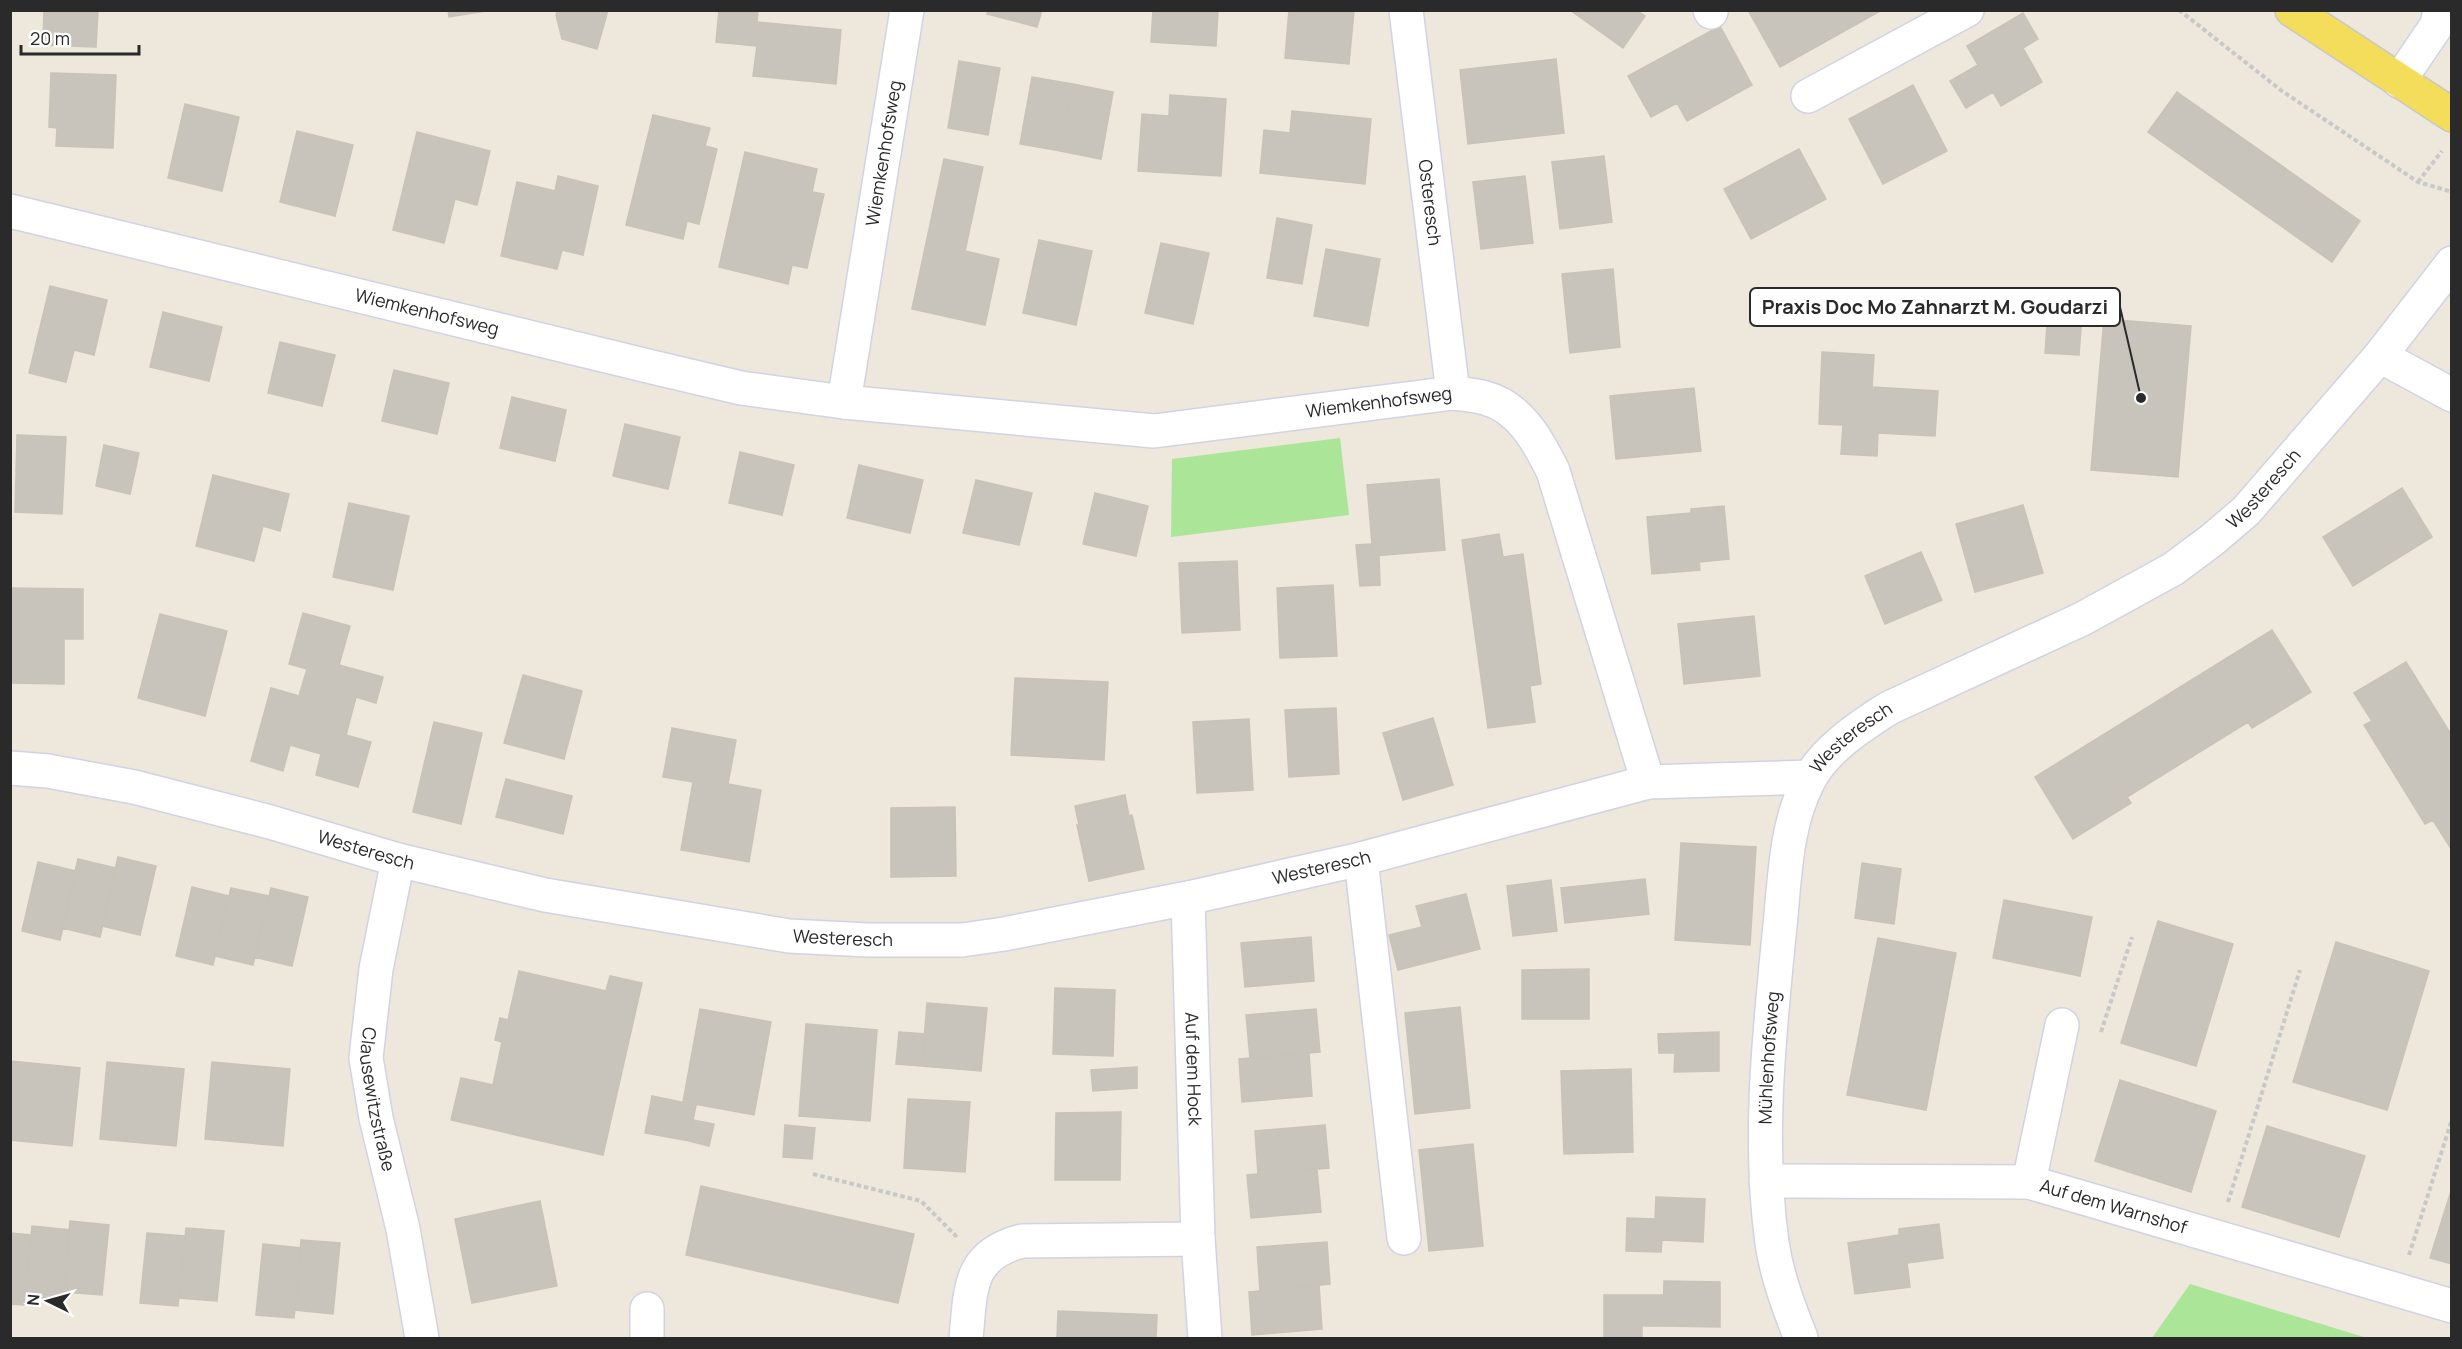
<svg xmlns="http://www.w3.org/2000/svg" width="2462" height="1349" font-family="Manrope,sans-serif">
  <rect width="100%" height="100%" fill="#ede7dc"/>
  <!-- green -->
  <path fill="#abe597" d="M 1340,438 L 1349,515 L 1171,537 L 1172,459 Z
    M 2190,1284 L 2367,1338 L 2152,1338 Z"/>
  <!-- building -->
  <path fill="#c8c4bc" stroke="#c8c3b6" stroke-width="1.5" d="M 44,10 L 98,10 L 96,47 L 43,45 Z
    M 448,10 L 492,10 L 449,17 Z
    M 558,10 L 608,10 L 597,49 L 562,39 L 556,15 Z
    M 719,10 L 758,10 L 757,22 L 841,30 L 836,84 L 753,76 L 757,46 L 716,42 Z
    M 988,10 L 1042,10 L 1037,27 L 987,14 Z
    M 1153,10 L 1218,10 L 1216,46 L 1151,42 Z
    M 1289,10 L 1354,10 L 1349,64 L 1285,58 Z
    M 1570,10 L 1636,10 L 1645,16 L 1623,48 Z
    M 1748,10 L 1882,10 L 1780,67 Z
    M 2023,13 L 2038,39 L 2023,48 L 2042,82 L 2001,106 L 1993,92 L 1966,108 L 1950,81 L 1978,65 L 1967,46 Z
    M 1720,26 L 1752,85 L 1687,121 L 1677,103 L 1651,117 L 1628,76 Z
    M 1556,59 L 1564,133 L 1468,144 L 1460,70 Z
    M 959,61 L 1000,68 L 988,135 L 948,128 Z
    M 51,73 L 116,75 L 113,148 L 56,146 L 57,128 L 49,127 Z
    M 1032,77 L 1073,84 L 1060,151 L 1020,144 Z
    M 1073,84 L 1113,92 L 1101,159 L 1060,151 Z
    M 1913,85 L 1947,151 L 1883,184 L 1849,119 Z
    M 2177,92 L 2360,221 L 2332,262 L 2148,132 Z
    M 1170,95 L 1226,99 L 1221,176 L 1138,171 L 1142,114 L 1169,116 Z
    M 185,104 L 239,117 L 222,191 L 168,178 Z
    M 1292,111 L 1371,119 L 1365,184 L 1260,173 L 1264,130 L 1290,133 Z
    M 653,115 L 710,128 L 705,146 L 717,149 L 699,224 L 687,221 L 683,239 L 626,225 Z
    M 297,131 L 353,145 L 335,216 L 280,202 Z
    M 417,132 L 490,151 L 477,205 L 455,199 L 444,243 L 393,230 Z
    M 1799,149 L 1826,199 L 1751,239 L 1724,189 Z
    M 745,152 L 817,169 L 812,192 L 824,194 L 807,268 L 792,265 L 788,284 L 719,267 Z
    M 1604,156 L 1612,222 L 1560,229 L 1552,162 Z
    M 944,159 L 983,167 L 965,251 L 999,259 L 985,325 L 912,309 Z
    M 558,176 L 598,186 L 583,255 L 562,250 L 557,269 L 501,256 L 517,182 L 555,191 Z
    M 1525,176 L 1533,243 L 1481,249 L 1473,182 Z
    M 1277,218 L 1312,225 L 1302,284 L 1267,278 Z
    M 1039,240 L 1092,251 L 1076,325 L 1023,313 Z
    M 1161,243 L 1209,253 L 1193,324 L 1145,313 Z
    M 1326,249 L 1380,259 L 1368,326 L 1314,316 Z
    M 1613,269 L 1620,347 L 1570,353 L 1562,274 Z
    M 50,286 L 107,300 L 94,355 L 74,350 L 66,382 L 29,373 Z
    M 2049,297 L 2083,300 L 2079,355 L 2045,353 Z
    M 163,312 L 222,327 L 209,381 L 150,367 Z
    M 2104,319 L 2191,326 L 2178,477 L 2091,470 Z
    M 280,342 L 335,355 L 322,406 L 268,393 Z
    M 1822,352 L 1874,355 L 1872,387 L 1938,391 L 1935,436 L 1878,433 L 1877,456 L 1841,454 L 1843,425 L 1819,424 Z
    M 394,370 L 449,383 L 437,434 L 382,421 Z
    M 1694,388 L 1701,451 L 1616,459 L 1610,396 Z
    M 512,397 L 566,410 L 555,461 L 500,448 Z
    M 625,424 L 680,437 L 668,489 L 613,476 Z
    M 17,435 L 66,437 L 62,514 L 15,512 Z
    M 104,445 L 139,453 L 130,494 L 96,486 Z
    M 740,452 L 794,465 L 782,515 L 729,503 Z
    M 859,465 L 923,480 L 910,533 L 847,518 Z
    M 213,475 L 289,494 L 280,531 L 263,526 L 254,561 L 196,546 Z
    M 1439,479 L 1445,550 L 1373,556 L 1367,485 Z
    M 976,480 L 1032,493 L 1019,545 L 963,533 Z
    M 2402,488 L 2432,537 L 2353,586 L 2323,537 Z
    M 1095,493 L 1148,506 L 1136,556 L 1083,544 Z
    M 349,503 L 409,516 L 393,590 L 333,577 Z
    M 2023,505 L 2043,573 L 1975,592 L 1956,524 Z
    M 1724,506 L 1729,559 L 1699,562 L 1700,570 L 1652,574 L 1647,517 L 1691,513 L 1691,509 Z
    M 1499,534 L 1503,557 L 1523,554 L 1541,684 L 1530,686 L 1535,722 L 1488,728 L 1462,540 Z
    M 1372,544 L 1373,556 L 1379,556 L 1380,585 L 1360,586 L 1356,545 Z
    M 1921,552 L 1942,600 L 1885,624 L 1865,576 Z
    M 1237,561 L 1240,630 L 1182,633 L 1179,563 Z
    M 1333,585 L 1337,656 L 1280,658 L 1277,588 Z
    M 10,588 L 83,589 L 83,639 L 64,639 L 64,684 L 10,683 Z
    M 303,613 L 350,626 L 339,665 L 383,677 L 376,703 L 356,697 L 346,735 L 371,742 L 358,787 L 316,775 L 321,754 L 290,745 L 283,771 L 251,761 L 271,688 L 299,696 L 307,669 L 289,664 Z
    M 160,614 L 227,631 L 205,716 L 138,698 Z
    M 1754,616 L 1760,676 L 1684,684 L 1678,624 Z
    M 2272,630 L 2311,692 L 2252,728 L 2248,722 L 2127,797 L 2131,803 L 2073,839 L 2035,777 Z
    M 2406,662 L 2452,736 L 2451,849 L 2433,820 L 2425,824 L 2364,725 L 2372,721 L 2354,693 Z
    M 523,675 L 582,691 L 564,759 L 504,743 Z
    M 1015,678 L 1108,682 L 1104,760 L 1011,755 Z
    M 1336,708 L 1339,774 L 1289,777 L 1285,710 Z
    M 1433,718 L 1453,785 L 1403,800 L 1383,733 Z
    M 1249,719 L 1253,790 L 1197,793 L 1193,722 Z
    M 434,722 L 482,733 L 461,824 L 413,812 Z
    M 672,728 L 736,740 L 728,784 L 761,790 L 749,862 L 681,850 L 693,782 L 663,777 Z
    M 506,779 L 572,796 L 563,834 L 496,817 Z
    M 1125,795 L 1129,816 L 1132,815 L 1144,869 L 1089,881 L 1077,825 L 1079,825 L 1075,806 Z
    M 955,807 L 956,876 L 891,877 L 891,808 Z
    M 1681,843 L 1756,847 L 1750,945 L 1675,940 Z
    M 118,857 L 156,866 L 140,935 L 102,926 Z
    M 78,859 L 116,868 L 100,937 L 62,928 Z
    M 38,862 L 76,871 L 60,940 L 22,931 Z
    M 1862,863 L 1901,869 L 1894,924 L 1855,918 Z
    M 1645,879 L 1649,914 L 1565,923 L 1561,888 Z
    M 1551,880 L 1557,931 L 1513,936 L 1507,886 Z
    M 192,887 L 229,896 L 213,965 L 176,956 Z
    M 231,888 L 269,896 L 253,965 L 215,956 Z
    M 271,888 L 308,897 L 292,966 L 254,957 Z
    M 1466,894 L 1480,949 L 1398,970 L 1389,935 L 1422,927 L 1416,906 Z
    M 2004,900 L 2092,917 L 2080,976 L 1993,958 Z
    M 2158,921 L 2233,944 L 2196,1066 L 2121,1043 Z
    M 1311,937 L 1314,981 L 1245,987 L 1241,943 Z
    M 1878,938 L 1956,953 L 1926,1110 L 1847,1095 Z
    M 2336,942 L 2429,971 L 2387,1110 L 2293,1082 Z
    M 1589,969 L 1589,1019 L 1522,1019 L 1522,970 Z
    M 519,971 L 606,991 L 610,976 L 642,983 L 603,1155 L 451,1120 L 461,1078 L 493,1085 L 502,1042 L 495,1040 L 500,1018 L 508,1020 Z
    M 1055,988 L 1115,990 L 1113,1056 L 1053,1054 Z
    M 927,1003 L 987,1008 L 981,1071 L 922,1066 Z
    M 1460,1007 L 1470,1108 L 1415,1114 L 1405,1013 Z
    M 700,1009 L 771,1022 L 754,1115 L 683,1102 Z
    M 1316,1009 L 1320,1052 L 1250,1058 L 1246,1015 Z
    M 806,1024 L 877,1030 L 870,1121 L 799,1116 Z
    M 899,1032 L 925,1034 L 922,1066 L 896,1064 Z
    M 1719,1032 L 1719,1071 L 1674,1072 L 1675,1053 L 1659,1053 L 1658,1034 Z
    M 1309,1053 L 1312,1096 L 1242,1102 L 1239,1059 Z
    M 10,1061 L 80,1068 L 72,1146 L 10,1140 Z
    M 107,1062 L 184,1069 L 176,1146 L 100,1139 Z
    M 212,1062 L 290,1069 L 283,1146 L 205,1139 Z
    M 1137,1067 L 1137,1088 L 1093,1091 L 1091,1070 Z
    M 1631,1069 L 1633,1152 L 1564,1154 L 1561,1071 Z
    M 2120,1080 L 2216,1111 L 2191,1192 L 2095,1161 Z
    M 652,1096 L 696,1105 L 689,1141 L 645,1133 Z
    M 908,1099 L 970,1102 L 965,1172 L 904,1168 Z
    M 1121,1112 L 1120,1180 L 1055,1180 L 1056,1113 Z
    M 693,1120 L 714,1124 L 709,1146 L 689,1141 Z
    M 785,1125 L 815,1128 L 812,1159 L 783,1157 Z
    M 1325,1125 L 1329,1168 L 1258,1174 L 1255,1131 Z
    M 2267,1126 L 2365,1156 L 2339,1237 L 2242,1207 Z
    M 1473,1144 L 1483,1246 L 1429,1251 L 1419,1150 Z
    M 1317,1169 L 1321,1212 L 1251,1218 L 1247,1175 Z
    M 701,1186 L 914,1234 L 898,1303 L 686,1255 Z
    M 2452,1188 L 2452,1264 L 2430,1258 Z
    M 1656,1197 L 1705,1199 L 1703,1242 L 1662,1240 L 1661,1252 L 1626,1251 L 1627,1218 L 1655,1219 Z
    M 540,1201 L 557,1286 L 472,1303 L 455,1219 Z
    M 70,1221 L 109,1225 L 102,1295 L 64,1292 Z
    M 1939,1224 L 1943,1258 L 1907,1263 L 1910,1287 L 1855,1294 L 1848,1243 L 1899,1235 L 1899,1229 Z
    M 32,1226 L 70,1230 L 63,1300 L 25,1297 Z
    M 186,1228 L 224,1231 L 217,1301 L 179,1298 Z
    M 10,1233 L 30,1235 L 24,1305 L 10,1304 Z
    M 147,1233 L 185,1236 L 178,1306 L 140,1303 Z
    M 301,1240 L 340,1243 L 333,1314 L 295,1310 Z
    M 1327,1242 L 1330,1284 L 1260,1291 L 1257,1247 Z
    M 263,1244 L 301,1248 L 294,1318 L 256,1315 Z
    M 1664,1281 L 1720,1282 L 1720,1327 L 1663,1326 Z
    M 1319,1285 L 1322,1329 L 1252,1335 L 1249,1292 Z
    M 1604,1295 L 1663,1295 L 1663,1326 L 1642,1326 L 1642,1338 L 1604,1338 Z
    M 1058,1311 L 1157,1315 L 1156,1338 L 1057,1338 Z"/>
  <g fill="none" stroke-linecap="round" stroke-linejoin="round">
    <!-- minor casing -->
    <g stroke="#d1d3e4" stroke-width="36">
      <g id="minor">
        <path id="s1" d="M 1406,10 L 1453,393"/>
        <path d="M 1710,10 L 1711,12"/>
        <path d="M 2399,81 L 2437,25 L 2440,10"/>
        <path d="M 1808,96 L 1967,10"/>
        <path id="s2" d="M 10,211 L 652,367 L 741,388 L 844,402 L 1154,431 L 1453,393 C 1463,394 1475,395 1485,398 C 1520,407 1538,441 1553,471 L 1648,782"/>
        <path d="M 2380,356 L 2452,395"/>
        <path id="s3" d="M 844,402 L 907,10"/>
        <path id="s4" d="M 10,768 L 48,771 L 134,787 L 270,822 L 398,860 L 545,895 L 789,936 L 868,940 L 962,940 L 1004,934 L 1188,898 L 1361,859 L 1648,782 L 1809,777"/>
        <path d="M 1361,859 L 1404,1238"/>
        <path id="s5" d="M 398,860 L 376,969 L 366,1058 L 376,1118 L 403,1229 L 422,1338"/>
        <path id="s6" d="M 1188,898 L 1198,1239 L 1205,1338"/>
        <path id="s7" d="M 1766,1181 L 2029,1182 L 2452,1306"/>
        <path d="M 2029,1182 L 2062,1025"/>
        <path d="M 647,1338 L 647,1309"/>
        <path d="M 966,1338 C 971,1290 967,1255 1022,1241 L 1198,1239"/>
        <path id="s8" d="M 1801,1338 C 1789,1308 1777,1276 1772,1243 C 1758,1141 1769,1037 1779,935 C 1785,883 1784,827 1809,780 C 1824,750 1862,725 1889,708 L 2082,619 L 2173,569 L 2212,540 L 2246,511 L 2380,356 L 2452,263"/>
      </g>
    </g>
    <!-- major casing -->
    <g stroke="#c8c8c8" stroke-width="36">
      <path id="major" d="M 2292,10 L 2452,115"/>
    </g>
    <!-- path -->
    <path stroke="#c8c8c8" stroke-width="4" stroke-dasharray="4.5 3" stroke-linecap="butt" d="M 2179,10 L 2282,91 L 2418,182 L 2452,192
      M 2418,182 L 2442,151
      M 2101,1032 L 2132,937
      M 813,1174 L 921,1201 L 958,1238
      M 2228,1202 L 2300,970
      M 2409,1255 L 2452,1119"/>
    <!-- minor -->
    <use href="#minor" stroke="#fff" stroke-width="33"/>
    <!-- major -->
    <use href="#major" stroke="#f4dd5a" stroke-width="33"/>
  </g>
  <g text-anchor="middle" stroke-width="4.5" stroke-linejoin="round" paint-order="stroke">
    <!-- street labels -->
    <g font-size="18" fill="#2a2a2a" stroke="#fff">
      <text dy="6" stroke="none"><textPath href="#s3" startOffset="252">Wiemkenhofsweg</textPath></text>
      <text dy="6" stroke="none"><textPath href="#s1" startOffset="194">Osteresch</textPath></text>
      <text dy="6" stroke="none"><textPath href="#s2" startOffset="429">Wiemkenhofsweg</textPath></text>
      <text dy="6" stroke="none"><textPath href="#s2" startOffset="1394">Wiemkenhofsweg</textPath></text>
      <text dy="6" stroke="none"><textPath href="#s8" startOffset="1114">Westeresch</textPath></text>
      <text dy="6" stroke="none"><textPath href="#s8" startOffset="628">Westeresch</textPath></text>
      <text dy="6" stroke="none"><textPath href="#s4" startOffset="366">Westeresch</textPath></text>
      <text dy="6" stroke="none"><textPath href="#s4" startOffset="1338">Westeresch</textPath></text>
      <text dy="6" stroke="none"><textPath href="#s4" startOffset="852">Westeresch</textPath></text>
      <text dy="6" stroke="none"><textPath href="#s8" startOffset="285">Mühlenhofsweg</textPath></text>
      <text dy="6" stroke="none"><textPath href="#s6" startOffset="171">Auf dem Hock</textPath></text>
      <text dy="6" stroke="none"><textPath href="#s5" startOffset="243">Clausewitzstraße</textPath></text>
      <text dy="6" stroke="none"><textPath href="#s7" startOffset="351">Auf dem Warnshof</textPath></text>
    </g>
  </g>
  <!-- callouts -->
  <path fill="none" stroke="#2a2a2a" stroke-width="2" d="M2141 398L2120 307"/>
  <circle fill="#2a2a2a" stroke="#fff" stroke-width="2" cx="2141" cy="398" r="6"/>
  <rect fill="#fff" stroke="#2a2a2a" stroke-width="2" x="1750" y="288" width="370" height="38" rx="6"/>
  <g font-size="20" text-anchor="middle" font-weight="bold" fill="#2a2a2a">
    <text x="1935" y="314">Praxis Doc Mo Zahnarzt M. Goudarzi</text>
  </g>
  <!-- border -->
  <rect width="2462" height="1349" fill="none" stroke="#2a2a2a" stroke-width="24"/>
  <!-- north arrow -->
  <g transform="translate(48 1301) rotate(275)" stroke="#ffffff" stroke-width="4.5" paint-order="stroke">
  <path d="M0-4.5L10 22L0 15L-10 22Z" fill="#2a2a2a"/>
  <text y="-9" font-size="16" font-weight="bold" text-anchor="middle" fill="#2a2a2a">N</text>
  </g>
  <!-- scale -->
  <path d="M21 45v9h118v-9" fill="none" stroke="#2a2a2a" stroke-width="3"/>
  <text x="30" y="45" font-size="18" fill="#2a2a2a" stroke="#ffffff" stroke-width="4.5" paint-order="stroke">20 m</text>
</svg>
